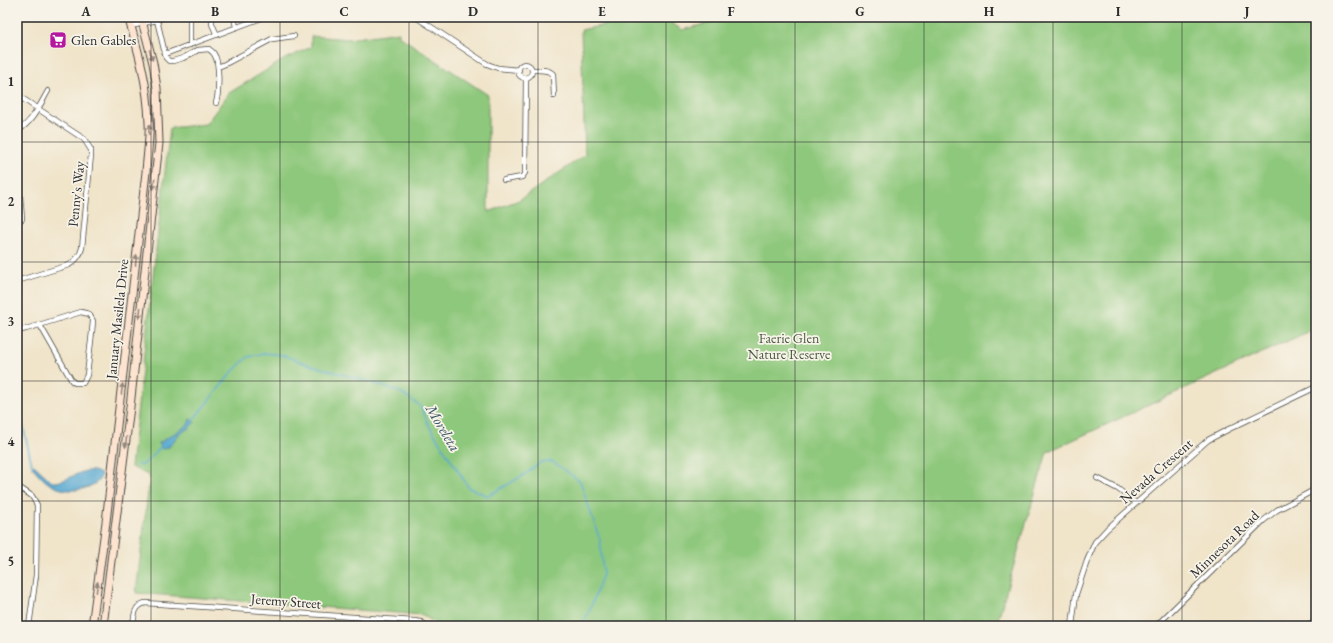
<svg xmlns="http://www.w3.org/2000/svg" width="1333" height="643" font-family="'EB Garamond',serif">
  <rect width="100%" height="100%" fill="#f7f3e8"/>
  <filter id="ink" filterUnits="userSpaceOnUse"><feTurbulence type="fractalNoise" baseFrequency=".025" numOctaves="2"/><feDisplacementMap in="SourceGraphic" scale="8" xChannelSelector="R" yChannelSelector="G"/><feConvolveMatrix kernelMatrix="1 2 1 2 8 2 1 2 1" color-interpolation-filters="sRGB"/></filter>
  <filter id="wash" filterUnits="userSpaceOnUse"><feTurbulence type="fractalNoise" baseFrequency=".012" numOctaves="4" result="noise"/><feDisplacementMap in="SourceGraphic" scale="16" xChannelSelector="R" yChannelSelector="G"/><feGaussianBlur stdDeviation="0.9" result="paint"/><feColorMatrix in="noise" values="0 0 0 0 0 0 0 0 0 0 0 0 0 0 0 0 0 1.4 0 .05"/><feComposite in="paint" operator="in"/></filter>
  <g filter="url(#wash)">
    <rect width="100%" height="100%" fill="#f0e4c9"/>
    <!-- green -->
    <path fill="#8ec87c" stroke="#5c7a54" d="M 643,17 L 663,17 L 682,30 L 731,17 L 1316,17 L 1316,328 L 1047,452 L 996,626 L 436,626 L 436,624 L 423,615 L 136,593 L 150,476 L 131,467 L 170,128 L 206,124 L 229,93 L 285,59 L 311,47 L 311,36 L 348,39 L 399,32 L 399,36 L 488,95 L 488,212 L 519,200 L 585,155 L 581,30 Z"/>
    <!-- water -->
    <path fill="#56a8d1" stroke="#406a7e" d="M 190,419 L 195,422 L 189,428 L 179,434 L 169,447 L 162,449 L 159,443 L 186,426 L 189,423 Z
      M 34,465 L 52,482 C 70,483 83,463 101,474 L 101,477 C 99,480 97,483 94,484 C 83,492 62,492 51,485 C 44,481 38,473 32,467 Z"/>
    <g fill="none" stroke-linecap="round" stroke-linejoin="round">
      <!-- stream -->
      <path stroke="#56a8d1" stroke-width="1.5" d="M 17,400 L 32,465 L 34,467
        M 191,422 L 234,370 L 248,357 L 265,353 L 282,355 L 310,365 L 377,384 L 400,392 L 419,405 L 425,416 L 429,426 L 469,488 L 488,496 L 524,475 L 541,462 L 553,462 L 580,481 L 600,540 L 603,574 L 592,604 L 582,626
        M 137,465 L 143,465 L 162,446"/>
    </g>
  </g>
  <g filter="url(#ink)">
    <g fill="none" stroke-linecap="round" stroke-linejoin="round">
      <!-- street casing -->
      <g stroke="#494743" stroke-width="6">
        <path id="street" d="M 190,17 L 190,45
          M 212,17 L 212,24 L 217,35
          M 234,17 L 236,27
          M 416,17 L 487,64 L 498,68 L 519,70
          M 157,20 L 165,54 L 264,17
          M 131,26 L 157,20 L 163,17
          M 165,54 L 166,58 L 169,61 L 173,61 L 183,58 L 198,50 L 209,49 C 211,51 213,52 214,54 C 220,62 219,93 216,103
          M518 71a7 7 0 1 1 14 0a7 7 0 1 1-14 0Z
          M 218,67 L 225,64 L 272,39 L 294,36
          M 532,70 C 539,70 548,69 553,74 L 554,96
          M 17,95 L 84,139 L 91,150 L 91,155 L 82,248 C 80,256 76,260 69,265 L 17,281
          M 17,131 C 32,123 40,105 48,91
          M 504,180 L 522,177 L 525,173 L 526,78
          M 17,220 L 20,220 L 22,219 L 20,195
          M 17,328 L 21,330 L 26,329 L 81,312 L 89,314 L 93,321 L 92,332 L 87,375 L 83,383 L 75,383 L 72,381 L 40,325
          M 1097,478 L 1118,489 L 1136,503
          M 17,486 L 32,496 L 37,505 L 36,575 L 29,626
          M 133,626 C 134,616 134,606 145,603 L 414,621 L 421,622 L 427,626
          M 1072,626 L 1076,594 L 1087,561 L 1095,542 L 1107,529 L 1208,440 L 1229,429 L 1316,387
          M 1156,626 L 1263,521 L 1277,510 L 1316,489"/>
      </g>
      <!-- secondary casing -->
      <g stroke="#494743" stroke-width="9">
        <path id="secondary" d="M 92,626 L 106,522 L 146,172 C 147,156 150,139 149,123 C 148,86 139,52 128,17
          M 103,626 L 130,407 L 159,143 L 157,88 L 153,63 L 141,17
          M 1312,626 L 1316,622"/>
      </g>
      <!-- street -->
      <use href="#street" stroke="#fff" stroke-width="4.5"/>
      <!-- secondary -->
      <use href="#secondary" stroke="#fde4d0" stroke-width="7"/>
    </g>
    <!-- one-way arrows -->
    <defs><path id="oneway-solid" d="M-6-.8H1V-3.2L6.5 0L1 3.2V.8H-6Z"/></defs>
    <g fill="#94887e">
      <use href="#oneway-solid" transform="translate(151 55) rotate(74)"/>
      <use href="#oneway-solid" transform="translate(149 130) rotate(-87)"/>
      <use href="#oneway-solid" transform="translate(154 184) rotate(96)"/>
      <use href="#oneway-solid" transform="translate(136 260) rotate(-84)"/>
      <use href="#oneway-solid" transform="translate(140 313) rotate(96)"/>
      <use href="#oneway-solid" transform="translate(122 389) rotate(-83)"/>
      <use href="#oneway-solid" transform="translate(126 442) rotate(97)"/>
      <use href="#oneway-solid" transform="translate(97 587) rotate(-83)"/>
    </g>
  </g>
  <!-- grid -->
  <path fill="none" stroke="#2b2b2b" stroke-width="1" stroke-opacity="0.55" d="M 151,17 L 151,626M 280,17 L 280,626M 409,17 L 409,626M 538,17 L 538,626M 666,17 L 666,626M 795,17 L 795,626M 924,17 L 924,626M 1053,17 L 1053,626M 1182,17 L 1182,626M 17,142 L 1316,142M 17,262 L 1316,262M 17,381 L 1316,381M 17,501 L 1316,501"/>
  <!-- icons -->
  <defs>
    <g id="supermarket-square" transform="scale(0.9)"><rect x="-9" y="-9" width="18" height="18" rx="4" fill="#b5179e" stroke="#f7f3e8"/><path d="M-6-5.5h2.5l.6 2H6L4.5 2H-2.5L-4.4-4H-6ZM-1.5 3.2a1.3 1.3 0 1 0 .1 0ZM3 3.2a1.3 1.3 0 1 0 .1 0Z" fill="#fff"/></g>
  </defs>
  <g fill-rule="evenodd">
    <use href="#supermarket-square" x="58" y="40"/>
  </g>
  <g text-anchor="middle" stroke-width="3.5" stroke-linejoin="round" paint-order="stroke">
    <!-- poi labels -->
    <g font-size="14" fill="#2b2b2b" stroke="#f7f3e8" text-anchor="start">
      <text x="71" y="45">Glen Gables</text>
    </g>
    <!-- street labels -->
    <g font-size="14" fill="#2b2b2b" stroke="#f7f3e8">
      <text transform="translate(76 194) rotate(-84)" y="5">Penny's Way</text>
      <text transform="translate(117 319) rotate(-84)" y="5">January Masilela Drive</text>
      <text transform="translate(1156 471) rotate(-41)" y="5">Nevada Crescent</text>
      <text transform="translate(1224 544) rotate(-44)" y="5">Minnesota Road</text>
      <text transform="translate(286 601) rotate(4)" y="5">Jeremy Street</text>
    </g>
    <!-- park labels -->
    <g font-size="14" fill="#495a43" stroke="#f7f3e8">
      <text x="789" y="343">Faerie Glen<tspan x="789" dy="16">Nature Reserve</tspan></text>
    </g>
    <!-- water labels -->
    <g font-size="15" font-style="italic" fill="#3a5765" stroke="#f7f3e8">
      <text transform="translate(443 428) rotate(59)" y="5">Moreleta</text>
    </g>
  </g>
  <!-- margin -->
  <rect width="1333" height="643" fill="none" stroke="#f7f3e8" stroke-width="44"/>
  <rect x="22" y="22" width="1289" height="599" fill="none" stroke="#2b2b2b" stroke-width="1.5"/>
  <g font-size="13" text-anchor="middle" font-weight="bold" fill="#2b2b2b">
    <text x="86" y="16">A</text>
    <text x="215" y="16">B</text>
    <text x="344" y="16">C</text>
    <text x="473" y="16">D</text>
    <text x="602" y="16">E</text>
    <text x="731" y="16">F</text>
    <text x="860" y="16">G</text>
    <text x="989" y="16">H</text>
    <text x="1118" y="16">I</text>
    <text x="1247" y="16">J</text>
    <text x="11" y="86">1</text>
    <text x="11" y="206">2</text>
    <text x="11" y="326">3</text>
    <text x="11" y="446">4</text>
    <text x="11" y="566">5</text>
  </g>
</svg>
